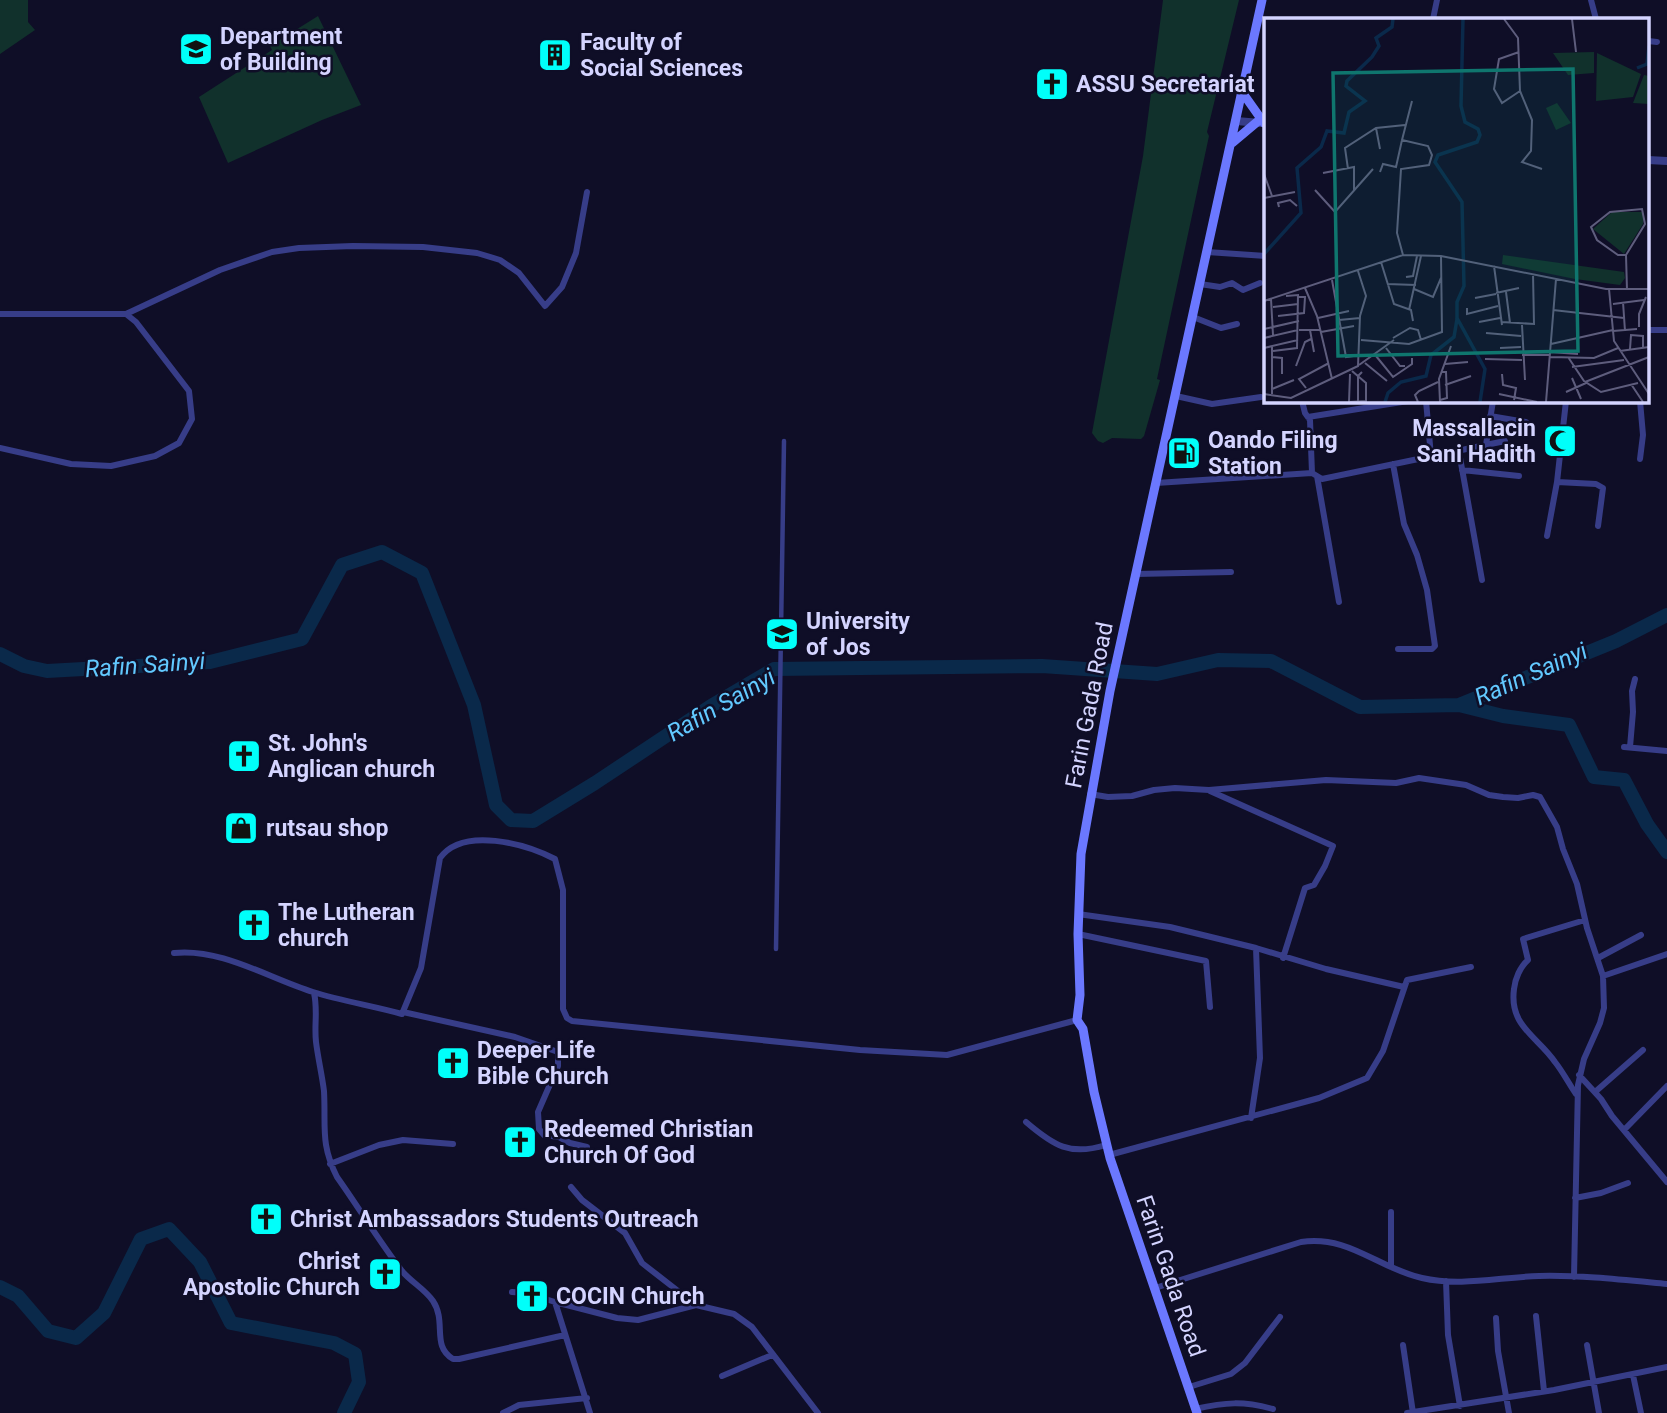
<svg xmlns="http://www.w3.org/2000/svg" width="1667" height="1413" font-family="Roboto,sans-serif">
  <rect width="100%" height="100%" fill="#0f0e27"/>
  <!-- green -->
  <path fill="#11312c" d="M 0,0 L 28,0 L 28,22 L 35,30 L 0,54 Z
    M 1163,0 L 1239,0 L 1207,132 L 1209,136 L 1157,379 L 1160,380 L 1144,436 L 1141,439 L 1112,438 L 1103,443 L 1098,441 L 1092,433 L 1143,156 Z
    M 318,16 L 361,105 L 322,120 L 228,163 L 199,97 L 272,50 L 270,46 Z"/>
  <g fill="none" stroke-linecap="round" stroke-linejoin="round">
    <!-- river -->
    <path stroke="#0a294a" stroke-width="14" d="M 0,654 L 24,666 L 47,671 L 210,662 L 302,639 L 342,565 L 382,552 L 422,573 L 474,705 L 496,805 L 511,820 L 533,821 L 595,783 L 711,706 L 774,669 L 1042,666 L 1157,674 L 1218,660 L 1271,661 L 1360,707 L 1459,705 L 1616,641 L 1667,615
      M 1459,705 L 1503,716 L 1569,725 L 1594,777 L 1624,780 L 1647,824 L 1667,852
      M 0,1287 L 18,1296 L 48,1331 L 76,1338 L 104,1313 L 141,1239 L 169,1229 L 200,1262 L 231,1323 L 334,1343 L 355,1354 L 359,1382 L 344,1413"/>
    <!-- pedestrian -->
    <path stroke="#373d88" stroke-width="4.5" d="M 776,949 L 784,441"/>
    <!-- minor -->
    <path stroke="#373d88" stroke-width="6" d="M 1591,0 L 1596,19
      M 1433,19 L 1437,0
      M 1648,41 L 1657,42
      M 1207,252 L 1266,256
      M 1200,284 L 1220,287 L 1232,283 L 1243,290 L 1260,283
      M 0,314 L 126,314 L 220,270 L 272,252 L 299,248 L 353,246 L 423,247 L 477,253 L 500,260 L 519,273 L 545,306 L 562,287 L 576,253 L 587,192
      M 1193,317 L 1221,328 L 1237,324
      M 1648,330 L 1667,330
      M 1176,396 L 1212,404 L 1261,397
      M 1302,401 L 1305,413 L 1310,420 L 1312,473
      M 1426,401 L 1431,456
      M 1490,416 L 1526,422
      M 1308,417 L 1408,401
      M 1486,445 L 1493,401
      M 0,448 L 71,464 L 111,466 L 155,456 L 179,443 L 192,419 L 189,391 L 136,322 L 126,314
      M 1459,452 L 1482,580
      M 1640,459 L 1643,435 L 1640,401
      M 1393,464 L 1404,524 L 1417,555 L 1427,590 L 1435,646 L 1432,649 L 1398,649
      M 1462,470 L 1519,476
      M 1317,476 L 1339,602
      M 1557,482 L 1596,484 L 1603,488 L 1598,526
      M 1156,483 L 1312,473 L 1322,479 L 1505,441
      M 1547,536 L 1557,482 L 1566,401
      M 1136,574 L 1231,572
      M 1624,747 L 1667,751
      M 1630,747 L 1633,712 L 1632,691 L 1635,679
      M 1210,791 L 1333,846 L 1325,866 L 1314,885 L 1305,888 L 1283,958
      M 1090,794 L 1108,797 L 1132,796 L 1154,790 L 1175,788 L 1209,790 L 1326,780 L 1396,783 L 1419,778 L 1466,785 L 1489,795 L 1503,797 L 1518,798 L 1533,795 L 1540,797 L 1557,827 L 1563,849 L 1577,884 L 1587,928 L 1603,976 L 1604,1008 L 1600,1023 L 1584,1059 L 1578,1085 L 1574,1277
      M 1078,914 L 1170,927 L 1256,948 L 1326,969 L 1404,987
      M 1078,934 L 1206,961 L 1210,1007
      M 174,953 C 222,948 268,978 313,992 C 342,1001 373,1006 402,1014 L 421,968 L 440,858 C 463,826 526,844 555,859 L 563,890 L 563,1009 L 567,1018 L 572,1021 L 860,1050 L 947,1055 L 1077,1020
      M 1598,958 L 1641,935
      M 1603,976 L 1667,954
      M 314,993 C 318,1010 314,1025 316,1042 C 318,1058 322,1075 324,1091 C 326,1127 320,1143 337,1177 C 359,1208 379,1241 402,1271 C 411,1282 425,1289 433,1301 C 447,1322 431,1346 453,1359 L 459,1359 L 565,1335
      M 403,1012 L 515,1037 L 558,1052 L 558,1066 L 538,1112 L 539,1129 L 544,1135 L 559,1137 L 570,1143 L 587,1147
      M 1579,1075 L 1601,1099 L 1612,1116 L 1667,1182
      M 1595,1092 L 1643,1050
      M 1576,1094 C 1569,1084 1563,1072 1555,1062 C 1537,1036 1509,1026 1514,989 C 1515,979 1520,967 1528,960 L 1523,939 L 1585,920
      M 1251,1118 L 1260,1058 L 1256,948
      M 1026,1122 C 1054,1146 1070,1156 1106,1145
      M 1625,1129 L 1667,1086
      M 1109,1155 L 1319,1098 L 1367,1078 L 1383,1051 L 1407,980 L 1471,967
      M 330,1164 L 379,1145 L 403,1140 L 453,1144
      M 571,1187 L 582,1200 L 625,1233 L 642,1263 L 696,1305 L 734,1314 L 752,1327 L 818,1413
      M 1575,1198 L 1601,1193 L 1628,1183
      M 1391,1267 L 1391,1212
      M 1446,1281 L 1448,1335 L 1460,1406
      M 1155,1288 L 1301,1242 C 1350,1235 1377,1268 1422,1278 C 1461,1287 1500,1277 1539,1276 C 1581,1275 1625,1280 1667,1284
      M 512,1292 L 526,1293 L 555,1302
      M 1536,1316 L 1544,1391
      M 1496,1318 L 1498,1351 L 1509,1413
      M 1403,1345 L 1413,1413
      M 1587,1345 L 1599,1413
      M 1633,1375 L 1641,1413
      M 722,1376 L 772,1355
      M 1189,1387 L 1231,1374 L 1245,1363 L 1280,1317
      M 1195,1409 C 1226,1402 1243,1401 1273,1409
      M 503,1413 L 519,1405 L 587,1398
      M 590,1413 L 555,1302 L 617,1318 L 638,1320 L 696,1305
      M 1407,1413 L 1554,1390 L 1667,1367"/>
    <!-- tertiary -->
    <path stroke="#373d88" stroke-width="8" d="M 1236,121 L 1261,123
      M 1648,160 L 1667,161"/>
    <!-- secondary -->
    <path stroke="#6b78ff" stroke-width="9" d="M 1242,92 L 1264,123
      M 1232,143 L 1257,122
      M 1197,1413 L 1110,1158 L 1094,1092 L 1083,1029 L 1077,1020 L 1080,995 L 1078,934 L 1081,854 L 1110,691 L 1262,0"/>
  </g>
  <!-- icons -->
  <defs>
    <g id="school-square" transform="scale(1.75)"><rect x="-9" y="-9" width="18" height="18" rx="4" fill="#00fffa" stroke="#0f0e27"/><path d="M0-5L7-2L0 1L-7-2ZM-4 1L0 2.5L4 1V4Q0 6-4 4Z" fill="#111"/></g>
    <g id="building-square" transform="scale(1.75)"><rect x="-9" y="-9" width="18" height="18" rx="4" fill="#00fffa" stroke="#0f0e27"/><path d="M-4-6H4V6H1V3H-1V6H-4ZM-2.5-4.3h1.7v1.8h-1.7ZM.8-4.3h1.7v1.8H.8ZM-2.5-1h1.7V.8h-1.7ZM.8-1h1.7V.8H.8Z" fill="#111"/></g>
    <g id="church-square" transform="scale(1.75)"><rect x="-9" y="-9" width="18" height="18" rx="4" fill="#00fffa" stroke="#0f0e27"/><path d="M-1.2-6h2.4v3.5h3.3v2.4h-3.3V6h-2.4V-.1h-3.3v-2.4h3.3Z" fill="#111"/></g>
    <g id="mosque-square" transform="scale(1.75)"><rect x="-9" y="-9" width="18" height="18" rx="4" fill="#00fffa" stroke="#0f0e27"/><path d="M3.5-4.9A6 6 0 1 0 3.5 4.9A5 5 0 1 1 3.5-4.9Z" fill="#111"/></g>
    <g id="fuel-square" transform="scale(1.75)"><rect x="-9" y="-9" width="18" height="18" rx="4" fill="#00fffa" stroke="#0f0e27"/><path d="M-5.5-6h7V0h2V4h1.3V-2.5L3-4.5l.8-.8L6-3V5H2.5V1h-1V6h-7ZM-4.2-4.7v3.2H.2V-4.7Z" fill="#111"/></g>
    <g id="university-square" transform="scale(1.75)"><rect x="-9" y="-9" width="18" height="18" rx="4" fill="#00fffa" stroke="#0f0e27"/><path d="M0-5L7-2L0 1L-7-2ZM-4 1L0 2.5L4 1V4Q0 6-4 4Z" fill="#111"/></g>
    <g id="shop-square" transform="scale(1.75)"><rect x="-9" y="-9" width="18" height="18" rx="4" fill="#00fffa" stroke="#0f0e27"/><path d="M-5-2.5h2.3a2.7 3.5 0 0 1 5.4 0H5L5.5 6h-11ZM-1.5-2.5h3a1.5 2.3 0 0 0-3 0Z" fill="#111"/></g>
  </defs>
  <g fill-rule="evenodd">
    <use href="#school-square" x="196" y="49"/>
    <use href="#building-square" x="555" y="55"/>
    <use href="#church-square" x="1052" y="84"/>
    <use href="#mosque-square" x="1560" y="441"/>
    <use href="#fuel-square" x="1184" y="453"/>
    <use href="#university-square" x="782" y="634"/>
    <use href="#church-square" x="244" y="756"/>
    <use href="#shop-square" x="241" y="828"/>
    <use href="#church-square" x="254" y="925"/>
    <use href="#church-square" x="453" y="1063"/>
    <use href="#church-square" x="520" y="1142"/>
    <use href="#church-square" x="266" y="1219"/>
    <use href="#church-square" x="385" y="1274"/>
    <use href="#church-square" x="532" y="1296"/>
  </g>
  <g text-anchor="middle" stroke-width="5" stroke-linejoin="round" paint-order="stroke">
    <!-- poi labels -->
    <g font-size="23" font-weight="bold" fill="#d4d4ff" stroke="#0f0e27" text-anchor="start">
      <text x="220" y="44">Department<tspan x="220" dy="26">of Building</tspan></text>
      <text x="580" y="50">Faculty of<tspan x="580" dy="26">Social Sciences</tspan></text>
      <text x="1076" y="92">ASSU Secretariat</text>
      <text x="1536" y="436" text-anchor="end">Massallacin<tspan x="1536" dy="26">Sani Hadith</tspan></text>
      <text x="1208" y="448">Oando Filing<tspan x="1208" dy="26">Station</tspan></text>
      <text x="806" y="629">University<tspan x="806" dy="26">of Jos</tspan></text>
      <text x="268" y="751">St. John's<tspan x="268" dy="26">Anglican church</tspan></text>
      <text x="266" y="836">rutsau shop</text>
      <text x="278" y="920">The Lutheran<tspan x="278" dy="26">church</tspan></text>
      <text x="477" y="1058">Deeper Life<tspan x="477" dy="26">Bible Church</tspan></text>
      <text x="544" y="1137">Redeemed Christian<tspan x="544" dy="26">Church Of God</tspan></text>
      <text x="290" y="1227">Christ Ambassadors Students Outreach</text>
      <text x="360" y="1269" text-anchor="end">Christ<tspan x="360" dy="26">Apostolic Church</tspan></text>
      <text x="556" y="1304">COCIN Church</text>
    </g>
    <!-- street labels -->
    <g font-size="23" fill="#d4d4ff" stroke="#0f0e27">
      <text transform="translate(1089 705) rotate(-79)" y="8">Farin Gada Road</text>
      <text transform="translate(1171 1276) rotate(71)" y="8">Farin Gada Road</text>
    </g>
    <!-- water labels -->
    <g font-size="24" font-style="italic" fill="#62c9ff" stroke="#0f0e27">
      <text transform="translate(145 665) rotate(-4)" y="8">Rafin Sainyi</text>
      <text transform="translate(1531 674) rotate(-24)" y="8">Rafin Sainyi</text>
      <text transform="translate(721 705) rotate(-30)" y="8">Rafin Sainyi</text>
    </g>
  </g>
  <!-- overview -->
  <g transform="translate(1264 18)">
    <rect width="385" height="385" fill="#0f0e27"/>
    <path d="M 330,34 L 330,55 L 304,57 L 289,35 ZM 333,35 L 377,56 L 369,79 L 332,83 ZM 380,57 L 385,58 L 385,86 L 369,85 ZM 293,85 L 307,105 L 292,112 L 282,90 ZM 348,194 L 379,194 L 379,206 L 360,236 L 329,211 ZM 239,237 L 360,254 L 361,260 L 356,267 L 311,261 L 238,246 Z" fill="#11312c"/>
    <path fill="none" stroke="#0a294a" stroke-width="3.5" d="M 199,1 L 197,88 L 201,104 L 214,111 L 216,117 L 213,124 L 174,137 L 171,144 L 198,184 L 200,268 L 193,284 L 193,300 L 221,351 L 216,384M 373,50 L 383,46 L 385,28M 0,236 L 37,195 L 33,150 L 57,129 L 63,113 L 80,115 L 85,94 L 101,83 L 82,68 L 83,63 L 108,39 L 115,28 L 112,20 L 128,9 L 129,1M 121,384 L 124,375 L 137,364 L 162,358 L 167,337 L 190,319 L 193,301"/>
    <path fill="none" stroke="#5e5d7d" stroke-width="2" d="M 240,1 L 254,20 L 256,73 L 268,102 L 267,133 L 258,144 L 278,151M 308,1 L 312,34M 255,34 L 235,41 L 230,71 L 238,85 L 256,73M 112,110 L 116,131M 84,151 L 81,130 L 112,110 L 141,107M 116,154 L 119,146 L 132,149 L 138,122M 59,155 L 90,149 L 90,173M 0,156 L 8,178M 51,172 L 71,194 L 109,151M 0,180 L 31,174M 15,189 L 14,185 L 26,182 L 33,188M 139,237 L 133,215 L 137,151 L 165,147 L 168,137 L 164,128 L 138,122 L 148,83M 362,237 L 354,237 L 333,222 L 327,209 L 346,194 L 378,191 L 381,206 L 362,237 L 363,272M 117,244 L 130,286 L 147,292 L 149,303M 230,248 L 238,307M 142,259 L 149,258 L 153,238M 68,262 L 82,339 L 96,337M 123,266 L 152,267M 41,270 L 53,298 L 68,361M 150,271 L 169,279 L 177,260M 345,271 L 350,323 L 385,376M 242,274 L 246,305M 232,275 L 255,270M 211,280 L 232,276M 7,281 L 9,317M 0,283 L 139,237 L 177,238 L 342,271 L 385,271M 359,284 L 361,313M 349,286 L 380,282M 9,289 L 34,286M 203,290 L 203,296 L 234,288M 145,292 L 157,238M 289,292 L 360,300M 14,298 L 40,295 L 41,279 L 34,279M 54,300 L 85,293M 75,302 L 96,300M 215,304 L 236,300M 238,304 L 270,306 L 269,256M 258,307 L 261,362M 375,309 L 375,296 L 382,279M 0,311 L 35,303M 35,312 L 57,312M 46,312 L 50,334M 349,313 L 373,311M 57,314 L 90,308M 222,315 L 257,318M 0,320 L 34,312M 129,320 L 146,310 L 154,312 L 157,322M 97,322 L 145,326 L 178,314 L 177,238M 287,326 L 349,312M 0,330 L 34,322M 122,330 L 136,348 L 141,348M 236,330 L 257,329M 366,331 L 367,317 L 379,318 L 379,330M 9,333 L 33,330 L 34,277 L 22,278M 356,333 L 385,329M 286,334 L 314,336M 258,337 L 286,337M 112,338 L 129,359 L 148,346 L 148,340M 8,339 L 18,340 L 18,356M 286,339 L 330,340 L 354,330M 304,339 L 320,363 L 337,374 L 374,365M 221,341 L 258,342M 101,345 L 123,363M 181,346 L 204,344M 95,347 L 130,322M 32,348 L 41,324 L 47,321M 308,349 L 360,342M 238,356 L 239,367 L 252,370 L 250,382M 308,360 L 317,381M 321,364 L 385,339M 367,366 L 379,384M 181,367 L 207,358M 42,370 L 35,361 L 65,345M 8,371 L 30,362M 302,374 L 322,365M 0,376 L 27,380 L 94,348 L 96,298 L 102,278 L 94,253M 8,376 L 8,328M 235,376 L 273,384M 176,382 L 183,380 L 182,354 L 177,354M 94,383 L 94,358 L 98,354M 85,384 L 102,383 L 102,365 L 88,353M 85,384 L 86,356M 154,384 L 151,377 L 155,373 L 174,364M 176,384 L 175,361 L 187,328M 282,384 L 292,261"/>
    <path fill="#0f766e" fill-opacity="0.15" stroke="#0f766e" stroke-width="3.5" d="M 309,51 L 314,333 L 74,338 L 69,55 Z"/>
    <rect width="385" height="385" fill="none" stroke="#d4d4ff" stroke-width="3.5"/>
  </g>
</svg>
